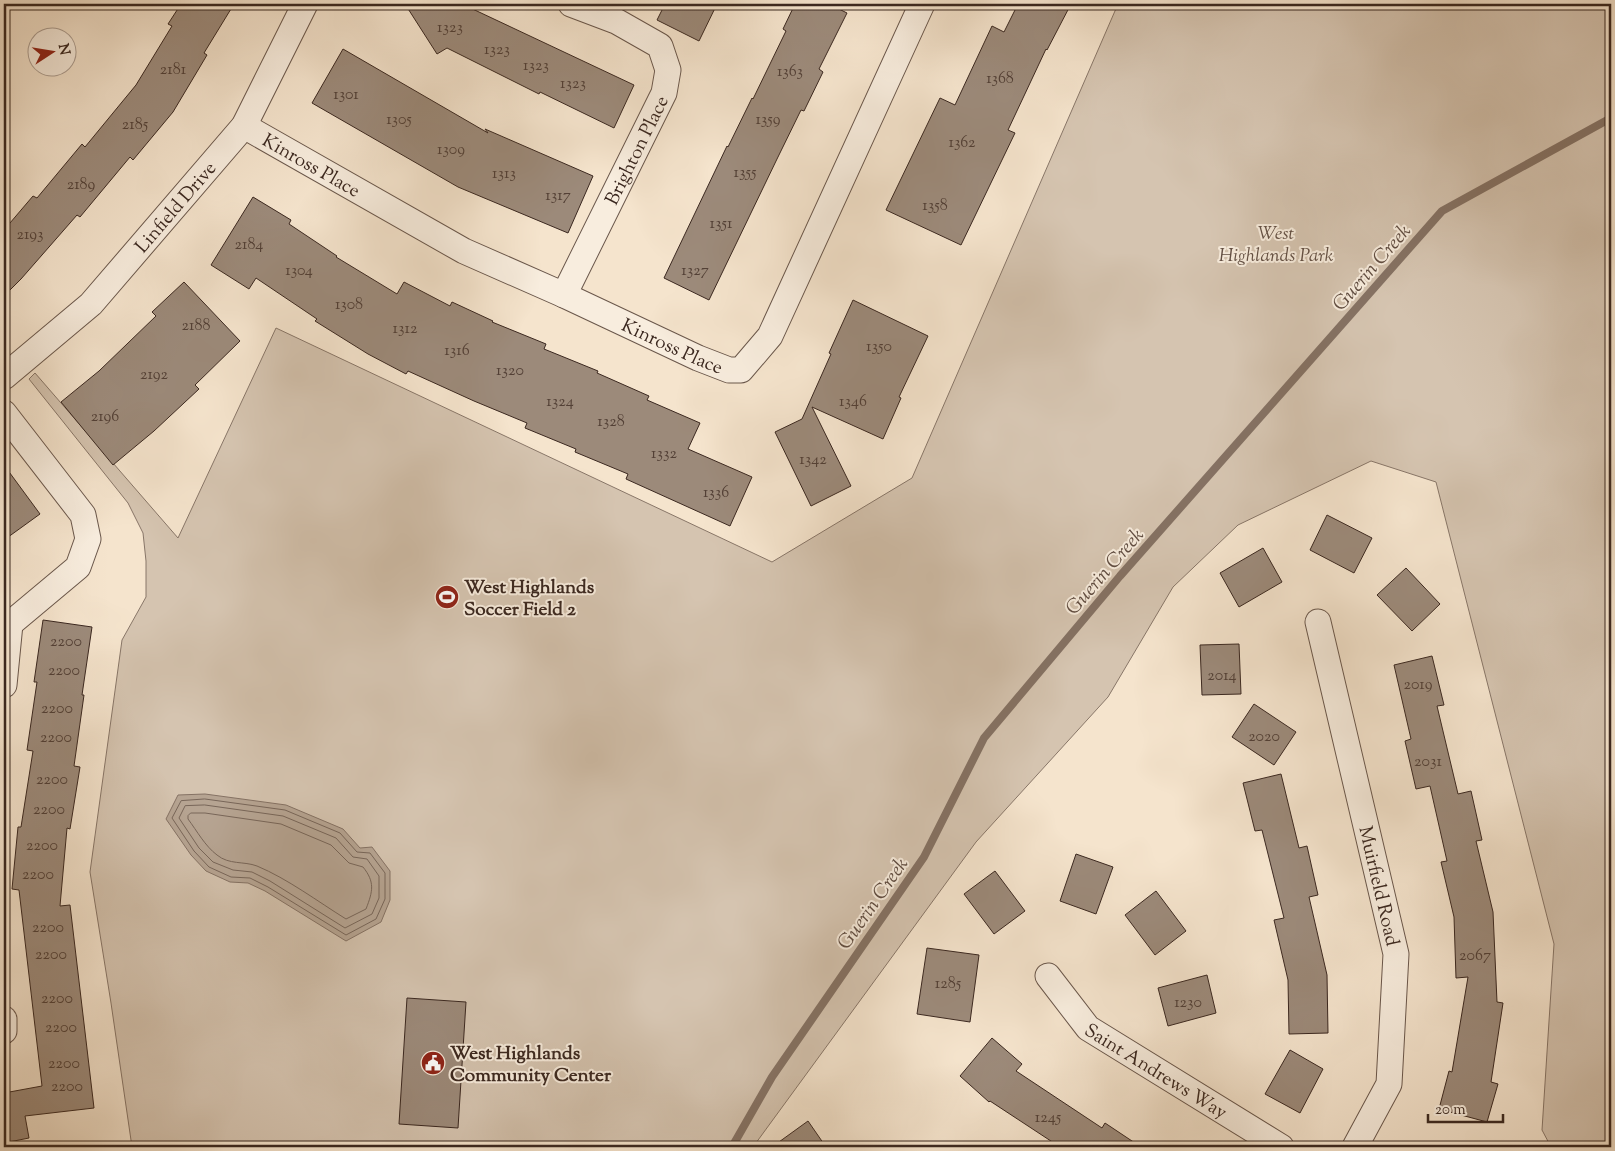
<svg xmlns="http://www.w3.org/2000/svg" width="1615" height="1151" font-family="'Sorts Mill Goudy',serif">
  <rect width="100%" height="100%" fill="#f5e4cd"/>
  <filter id="stains"><feTurbulence type="fractalNoise" baseFrequency=".004" numOctaves="4"/><feColorMatrix values="0 0 0 0 .2 0 0 0 0 .09 0 0 0 0 .02 0 0 0 .5 -.17"/></filter>
  <radialGradient id="worn" r=".72"><stop offset=".6" stop-color="#630" stop-opacity="0"/><stop offset="1" stop-color="#630" stop-opacity=".3"/></radialGradient>
  <!-- green -->
  <path fill="#d5c4b0" stroke="#887668" d="M 1118,4 L 1611,4 L 1611,1147 L 1551,1147 L 1542,1130 L 1554,944 L 1436,482 L 1371,461 L 1238,525 L 1173,587 L 1108,697 L 976,842 L 753,1147 L 132,1147 L 111,1003 L 90,872 L 122,640 L 146,597 L 146,561 L 143,533 L 128,503 L 29,379 L 35,373 L 178,538 L 276,328 L 772,562 L 912,478 Z"/>
  <!-- water -->
  <path fill="#b6a492" stroke="#857264" d="M 205,794 L 286,805 L 343,829 L 360,848 L 372,847 L 390,871 L 390,900 L 381,922 L 346,941 L 265,891 L 248,883 L 230,882 L 206,871 L 191,855 L 166,819 L 178,795 Z"/>
  <g fill="none" stroke-linecap="round" stroke-linejoin="round">
    <!-- shore -->
    <path stroke="#786659" stroke-width="1" d="M 205,799 L 285,810 L 340,833 L 357,852 L 370,853 L 385,873 L 385,899 L 376,919 L 346,935 L 268,887 L 250,878 L 231,877 L 209,867 L 194,851 L 172,818 L 181,801 Z
      M 205,805 L 283,816 L 336,838 L 353,857 L 367,859 L 379,876 L 379,898 L 372,914 L 345,928 L 270,881 L 252,872 L 233,870 L 213,862 L 199,848 L 179,818 L 185,806 Z
      M 191,813 L 205,813 L 281,824 L 331,845 L 349,863 L 363,867 C 375,882 373,891 366,909 L 346,919 C 317,901 288,879 257,866 C 244,861 229,865 217,855 C 205,846 197,831 188,819 L 188,816 Z"/>
    <!-- stream -->
    <path stroke="#857264" stroke-width="8" d="M 732,1147 L 772,1077 L 924,857 L 984,738 L 1120,576 L 1442,211 L 1611,118"/>
  </g>
  <!-- building -->
  <path fill="#9c8a7a" stroke="#3b2820" d="M 181,4 L 234,4 L 204,53 L 207,55 L 173,112 L 133,160 L 130,157 L 80,217 L 77,215 L 21,279 L 4,296 L 4,230 L 33,196 L 37,198 L 82,144 L 85,147 L 136,85 L 172,26 L 168,24 Z
    M 405,4 L 462,4 L 634,85 L 614,128 L 540,92 L 539,94 L 447,48 L 437,54 Z
    M 665,4 L 717,4 L 699,41 L 657,20 Z
    M 795,4 L 829,4 L 847,13 L 819,69 L 823,72 L 804,111 L 801,110 L 777,159 L 709,300 L 664,278 L 727,146 L 728,147 L 752,98 L 753,99 L 786,31 L 783,29 Z
    M 1018,4 L 1071,4 L 1047,50 L 1046,49 L 1008,130 L 1015,133 L 961,245 L 886,210 L 940,98 L 955,105 L 992,26 L 1004,32 Z
    M 343,49 L 488,133 L 485,129 L 593,176 L 568,233 L 458,187 L 312,103 Z
    M 253,197 L 291,220 L 289,224 L 337,256 L 336,257 L 397,294 L 404,282 L 450,306 L 452,302 L 493,321 L 492,322 L 546,344 L 544,349 L 598,371 L 597,373 L 649,396 L 647,400 L 700,423 L 688,449 L 752,477 L 730,526 L 626,479 L 628,474 L 575,452 L 576,449 L 525,428 L 527,423 L 474,401 L 408,371 L 406,374 L 368,354 L 315,321 L 317,319 L 256,278 L 249,289 L 211,265 Z
    M 184,282 L 240,341 L 195,385 L 199,389 L 154,431 L 113,465 L 61,402 L 99,371 L 156,316 L 152,312 Z
    M 853,300 L 928,336 L 899,397 L 901,398 L 883,439 L 812,407 L 851,486 L 811,506 L 775,432 L 802,419 L 831,354 L 829,353 Z
    M 4,465 L 40,514 L 4,540 Z
    M 1327,515 L 1372,538 L 1354,573 L 1310,550 Z
    M 1263,548 L 1282,582 L 1239,607 L 1220,573 Z
    M 1406,568 L 1440,604 L 1412,631 L 1377,595 Z
    M 43,620 L 92,627 L 82,695 L 84,695 L 74,766 L 80,767 L 70,829 L 67,828 L 60,906 L 70,905 L 94,1108 L 25,1116 L 29,1138 L 4,1143 L 4,1093 L 42,1086 L 19,890 L 12,889 L 18,827 L 21,827 L 33,751 L 27,750 L 37,682 L 34,682 Z
    M 1239,644 L 1241,694 L 1202,695 L 1200,645 Z
    M 1432,656 L 1444,705 L 1437,706 L 1458,794 L 1471,791 L 1482,840 L 1476,841 L 1493,912 L 1497,1002 L 1503,1003 L 1491,1082 L 1498,1084 L 1487,1122 L 1439,1109 L 1449,1071 L 1452,1072 L 1468,977 L 1456,978 L 1454,917 L 1441,862 L 1447,861 L 1430,786 L 1416,789 L 1405,741 L 1411,739 L 1394,665 Z
    M 1254,704 L 1296,732 L 1274,765 L 1232,737 Z
    M 1281,774 L 1299,848 L 1307,846 L 1318,895 L 1309,897 L 1327,975 L 1328,1033 L 1289,1034 L 1288,980 L 1274,920 L 1284,918 L 1262,830 L 1255,831 L 1243,783 Z
    M 1076,854 L 1113,867 L 1096,914 L 1060,901 Z
    M 995,871 L 1025,911 L 994,934 L 964,894 Z
    M 1156,891 L 1186,931 L 1155,955 L 1125,915 Z
    M 927,948 L 979,955 L 970,1022 L 917,1014 Z
    M 1207,975 L 1216,1013 L 1168,1026 L 1158,988 Z
    M 407,998 L 466,1002 L 458,1128 L 399,1124 Z
    M 992,1038 L 1022,1064 L 1016,1071 L 1102,1128 L 1105,1123 L 1141,1147 L 1060,1147 L 990,1101 L 989,1102 L 960,1076 Z
    M 1290,1050 L 1323,1069 L 1300,1113 L 1265,1094 Z
    M 808,1121 L 826,1147 L 772,1147 Z"/>
  <g fill="none" stroke-linecap="round" stroke-linejoin="round">
    <!-- minor casing -->
    <g stroke="#6a574b" stroke-width="27">
      <g id="minor">
        <path id="s1" d="M 244,126 L 464,251 L 564,295 L 698,358 L 729,370 L 741,370 L 770,336 L 922,4"/>
        <path id="s2" d="M 564,295 L 664,93 L 668,70 L 660,46 L 616,21 L 571,4"/>
        <path id="s3" d="M 4,377 L 91,304 L 244,126 L 305,4"/>
        <path d="M 4,413 L 83,515 L 88,539 L 78,567 L 4,629"/>
        <path id="s4" d="M 1318,622 L 1396,954 L 1389,1084 L 1355,1147"/>
        <path d="M 4,685 L 10,624"/>
        <path id="s5" d="M 1048,976 L 1088,1028 L 1281,1147"/>
        <path d="M 4,1019 L 4,1031"/>
      </g>
    </g>
    <!-- minor -->
    <use href="#minor" stroke="#f8edde" stroke-width="25"/>
  </g>
  <!-- icons -->
  <defs>
    <g id="stadium-disc" transform="scale(1.25)"><circle r="9.5" fill="#8f2418" stroke="#f8edde"/><path d="M0-5a6.5 5 0 1 0 0 10a6.5 5 0 1 0 0-10ZM-3.5-1.8h7v3.6h-7Z" fill="#fff"/></g>
    <g id="civic-disc" transform="scale(1.25)"><circle r="9.5" fill="#8f2418" stroke="#f8edde"/><path d="M-.6-6.5H3V-4.5H.6V-3L4-1V1h2V6H-6V1h2V-1L-.6-3ZM-1.2 2.5V6h2.4V2.5Z" fill="#fff"/></g>
  </defs>
  <g fill-rule="evenodd">
    <use href="#stadium-disc" x="447" y="597"/>
    <use href="#civic-disc" x="433" y="1063"/>
  </g>
  <g text-anchor="middle" stroke-width="4" stroke-linejoin="round" paint-order="stroke">
    <!-- number labels -->
    <g font-size="16" fill="#534036">
      <text x="450" y="32">1323</text>
      <text x="497" y="54">1323</text>
      <text x="536" y="70">1323</text>
      <text x="173" y="74">2181</text>
      <text x="790" y="76">1363</text>
      <text x="1000" y="83">1368</text>
      <text x="573" y="88">1323</text>
      <text x="346" y="99">1301</text>
      <text x="399" y="124">1305</text>
      <text x="768" y="124">1359</text>
      <text x="135" y="129">2185</text>
      <text x="962" y="147">1362</text>
      <text x="451" y="154">1309</text>
      <text x="745" y="177">1355</text>
      <text x="504" y="178">1313</text>
      <text x="81" y="189">2189</text>
      <text x="558" y="200">1317</text>
      <text x="935" y="210">1358</text>
      <text x="721" y="228">1351</text>
      <text x="30" y="239">2193</text>
      <text x="249" y="249">2184</text>
      <text x="299" y="275">1304</text>
      <text x="695" y="275">1327</text>
      <text x="349" y="309">1308</text>
      <text x="196" y="330">2188</text>
      <text x="405" y="333">1312</text>
      <text x="879" y="351">1350</text>
      <text x="457" y="355">1316</text>
      <text x="510" y="375">1320</text>
      <text x="154" y="379">2192</text>
      <text x="560" y="406">1324</text>
      <text x="853" y="406">1346</text>
      <text x="105" y="421">2196</text>
      <text x="611" y="426">1328</text>
      <text x="664" y="458">1332</text>
      <text x="813" y="464">1342</text>
      <text x="716" y="497">1336</text>
      <text x="66" y="646">2200</text>
      <text x="64" y="675">2200</text>
      <text x="1222" y="680">2014</text>
      <text x="1418" y="689">2019</text>
      <text x="57" y="713">2200</text>
      <text x="1264" y="741">2020</text>
      <text x="56" y="742">2200</text>
      <text x="1428" y="766">2031</text>
      <text x="52" y="784">2200</text>
      <text x="49" y="814">2200</text>
      <text x="42" y="850">2200</text>
      <text x="38" y="879">2200</text>
      <text x="48" y="932">2200</text>
      <text x="51" y="959">2200</text>
      <text x="1475" y="960">2067</text>
      <text x="948" y="988">1285</text>
      <text x="57" y="1003">2200</text>
      <text x="1188" y="1007">1230</text>
      <text x="61" y="1032">2200</text>
      <text x="64" y="1068">2200</text>
      <text x="67" y="1091">2200</text>
      <text x="1048" y="1122">1245</text>
    </g>
    <!-- street labels -->
    <g font-size="19" fill="#3b2820" stroke="#f8edde">
      <text dy="7" stroke="none"><textPath href="#s2" startOffset="162">Brighton Place</textPath></text>
      <text dy="7" stroke="none"><textPath href="#s1" startOffset="78">Kinross Place</textPath></text>
      <text dy="7" stroke="none"><textPath href="#s3" startOffset="242">Linfield Drive</textPath></text>
      <text dy="7" stroke="none"><textPath href="#s1" startOffset="482">Kinross Place</textPath></text>
      <text dy="7" stroke="none"><textPath href="#s4" startOffset="271">Muirfield Road</textPath></text>
      <text dy="7" stroke="none"><textPath href="#s5" startOffset="146">Saint Andrews Way</textPath></text>
    </g>
    <!-- park labels -->
    <g font-size="19" font-style="italic" fill="#624f44" stroke="#f8edde">
      <text x="1276" y="239">West<tspan x="1276" dy="22">Highlands Park</tspan></text>
    </g>
    <!-- poi labels -->
    <g font-size="19" font-weight="bold" fill="#3b2820" stroke="#f8edde" text-anchor="start">
      <text x="464" y="593">West Highlands<tspan x="464" dy="22">Soccer Field 2</tspan></text>
      <text x="450" y="1059">West Highlands<tspan x="450" dy="22">Community Center</tspan></text>
    </g>
    <!-- water labels -->
    <g font-size="20" font-style="italic" fill="#604d42" stroke="#f8edde">
      <text transform="translate(1371 267) rotate(-49)" y="7">Guerin Creek</text>
      <text transform="translate(1104 571) rotate(-49)" y="7">Guerin Creek</text>
      <text transform="translate(872 903) rotate(-55)" y="7">Guerin Creek</text>
    </g>
  </g>
  <!-- margin -->
  <rect width="1615" height="1151" fill="none" stroke="#f5e4cd" stroke-width="20"/>
  <rect x="5" y="5" width="1605" height="1141" fill="none" stroke="#3b2820" stroke-width="2.5"/>
  <rect x="10" y="10" width="1595" height="1131" fill="none" stroke="#3b2820"/>
  <!-- north arrow -->
  <g transform="translate(52 52) rotate(78)"><circle r="24" fill="#f8edde" stroke="#ac9e92"/>
  <path d="M0-4L9 19L0 12L-9 19Z" fill="#8f2418"/>
  <text y="-8" font-size="14" font-weight="bold" text-anchor="middle" fill="#3b2820">N</text>
  </g>
  <!-- scale -->
  <path d="M1428 1114v8h75v-8" fill="none" stroke="#3b2820" stroke-width="2.5"/>
  <text x="1435" y="1114" font-size="15" fill="#3b2820" stroke="#f8edde" stroke-width="4" paint-order="stroke">20 m</text>
  <rect width="100%" height="100%" filter="url(#stains)"/>
  <rect width="100%" height="100%" fill="url(#worn)"/>
</svg>
